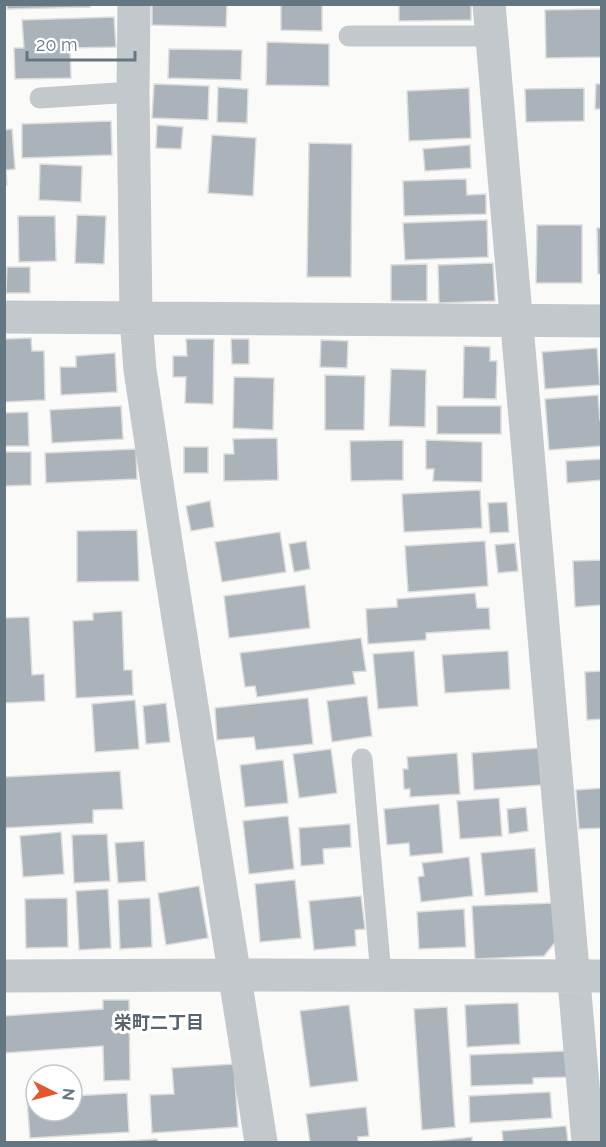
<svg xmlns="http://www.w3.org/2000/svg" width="606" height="1147" font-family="Raleway,'Noto Sans JP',sans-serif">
  <rect width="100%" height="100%" fill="#fafaf8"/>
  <!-- building -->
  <path fill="#aab3b9" stroke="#dcdcda" stroke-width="1.5" d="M 7,4 L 90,4 L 90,7 L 7,9 Z
    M 152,4 L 227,4 L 226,27 L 152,25 Z
    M 281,4 L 322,4 L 322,31 L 281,30 Z
    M 399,4 L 471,4 L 471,20 L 399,21 Z
    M 602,9 L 602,57 L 546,58 L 545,10 Z
    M 114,17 L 116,47 L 70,48 L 71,78 L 15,79 L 14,48 L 24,48 L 22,20 Z
    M 267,42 L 329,44 L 329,86 L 266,85 Z
    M 169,49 L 242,50 L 241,80 L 168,78 Z
    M 154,84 L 209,86 L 208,120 L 152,118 Z
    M 596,84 L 602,84 L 602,109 L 595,109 Z
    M 218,87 L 248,89 L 247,123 L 217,122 Z
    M 469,88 L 471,138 L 409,141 L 407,91 Z
    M 584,88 L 584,121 L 526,122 L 525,89 Z
    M 111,121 L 112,155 L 22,158 L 22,124 Z
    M 157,125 L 183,127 L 181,149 L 156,148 Z
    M 12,129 L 15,169 L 6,170 L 7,185 L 4,185 L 4,130 Z
    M 212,135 L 256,138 L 253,196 L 208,193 Z
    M 309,143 L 352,144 L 351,277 L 307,277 Z
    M 470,145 L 471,168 L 425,171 L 423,149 Z
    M 40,164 L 82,166 L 81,202 L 39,200 Z
    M 466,179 L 467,195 L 486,194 L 486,214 L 404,216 L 403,181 Z
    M 77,215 L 106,216 L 104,264 L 75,263 Z
    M 18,216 L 55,216 L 56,261 L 19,262 Z
    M 487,220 L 488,257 L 405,260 L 403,223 Z
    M 537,225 L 582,225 L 582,283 L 536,283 Z
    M 597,228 L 602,228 L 602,274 L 598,274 Z
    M 493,263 L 495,301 L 439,303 L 438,265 Z
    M 427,264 L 427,301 L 391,301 L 391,265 Z
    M 7,267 L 30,267 L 30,293 L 6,293 Z
    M 31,338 L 32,351 L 44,351 L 45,400 L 4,402 L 4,339 Z
    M 186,339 L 214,339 L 213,404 L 185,403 L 186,377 L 173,377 L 173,356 L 187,356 Z
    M 231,339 L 249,339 L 249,364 L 232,364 Z
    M 321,340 L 348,341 L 347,368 L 320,367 Z
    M 464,346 L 490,347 L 490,361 L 497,361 L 496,399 L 463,398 Z
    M 597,348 L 600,385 L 545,389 L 542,352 Z
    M 115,353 L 117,392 L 61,395 L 60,367 L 76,367 L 76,356 Z
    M 391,369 L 426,370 L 425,427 L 389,426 Z
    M 325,375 L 365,376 L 364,430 L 325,430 Z
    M 234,377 L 274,378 L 273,430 L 233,428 Z
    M 598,395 L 600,420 L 602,419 L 602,446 L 549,450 L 545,399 Z
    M 121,406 L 123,439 L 52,443 L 50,410 Z
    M 437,406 L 501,406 L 501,434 L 437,434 Z
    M 28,412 L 29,446 L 4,446 L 4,413 Z
    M 277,438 L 278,480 L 224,481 L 224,454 L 234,454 L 233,439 Z
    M 403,440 L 403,480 L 351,481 L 350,441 Z
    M 426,440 L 482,442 L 482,482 L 433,481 L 434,469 L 426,469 Z
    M 184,447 L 208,447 L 208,473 L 184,473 Z
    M 136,449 L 137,479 L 46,483 L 45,453 Z
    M 4,452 L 31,452 L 31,485 L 4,486 Z
    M 602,459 L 602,480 L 567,483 L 566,461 Z
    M 480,490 L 482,528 L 404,532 L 402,494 Z
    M 210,501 L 214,527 L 191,531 L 186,506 Z
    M 507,502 L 509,532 L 490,533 L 488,503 Z
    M 137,530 L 139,581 L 77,582 L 77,531 Z
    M 280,532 L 286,572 L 222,582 L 215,542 Z
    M 306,541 L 310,569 L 294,572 L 289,544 Z
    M 485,541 L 488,586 L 408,592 L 405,546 Z
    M 515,543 L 518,571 L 498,573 L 495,545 Z
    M 602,560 L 602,605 L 575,607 L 573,561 Z
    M 305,585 L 310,628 L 229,638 L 224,596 Z
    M 475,593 L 477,608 L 489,608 L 490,629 L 426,633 L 426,640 L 368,644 L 366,609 L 397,607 L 397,599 Z
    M 122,611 L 124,670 L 132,670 L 133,695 L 76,698 L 73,621 L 93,620 L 93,613 Z
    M 29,617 L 32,675 L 44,674 L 45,701 L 4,703 L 4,618 Z
    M 361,638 L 366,671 L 353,672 L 355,684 L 257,697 L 255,686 L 245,687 L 240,653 Z
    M 414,651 L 418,706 L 378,709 L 373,654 Z
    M 508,651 L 510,689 L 445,693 L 442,655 Z
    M 602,671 L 602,719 L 587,720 L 585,672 Z
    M 367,696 L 372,736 L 332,742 L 327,701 Z
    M 308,698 L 313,744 L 256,750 L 254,737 L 217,740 L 215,708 Z
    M 135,700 L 139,749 L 95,752 L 92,704 Z
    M 166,703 L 170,742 L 146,744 L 143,706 Z
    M 540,748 L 542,785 L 474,790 L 472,753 Z
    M 331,749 L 337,793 L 299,798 L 293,754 Z
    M 457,753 L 460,794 L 410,797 L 410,789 L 404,789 L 403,769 L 408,769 L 407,757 Z
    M 283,760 L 288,803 L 245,807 L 240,765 Z
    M 120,771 L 123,809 L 93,810 L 93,823 L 4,828 L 4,777 Z
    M 602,788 L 602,828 L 579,829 L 576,790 Z
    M 499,798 L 502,836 L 460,839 L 457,801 Z
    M 439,804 L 443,853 L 410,856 L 409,843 L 387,845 L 384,809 Z
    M 526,807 L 528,831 L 509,834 L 507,809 Z
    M 288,816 L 294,869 L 249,874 L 243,821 Z
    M 350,824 L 351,847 L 323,849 L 324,864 L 301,866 L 299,828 Z
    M 61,832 L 64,874 L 23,877 L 20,836 Z
    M 107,834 L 110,881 L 74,883 L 72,835 Z
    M 144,841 L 146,881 L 118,883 L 115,843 Z
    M 535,848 L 538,892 L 485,896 L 481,853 Z
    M 469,857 L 473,896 L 421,902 L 418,877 L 424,876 L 422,863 Z
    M 295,880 L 301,938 L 260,942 L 255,884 Z
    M 199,886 L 208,938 L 166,945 L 158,893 Z
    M 108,889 L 111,948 L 79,950 L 76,891 Z
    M 361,896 L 365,929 L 355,930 L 356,946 L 314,950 L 309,901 Z
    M 67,898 L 68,947 L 26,948 L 25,899 Z
    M 150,898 L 152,947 L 120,949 L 118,900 Z
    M 554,903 L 556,941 L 544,956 L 475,959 L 472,906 Z
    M 464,909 L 466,947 L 419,949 L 417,912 Z
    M 103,1000 L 129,1000 L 130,1080 L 104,1081 L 103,1046 L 4,1053 L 4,1016 L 103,1009 Z
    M 518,1003 L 520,1044 L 467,1047 L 465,1005 Z
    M 349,1005 L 358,1081 L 310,1087 L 300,1011 Z
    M 447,1007 L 455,1127 L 422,1130 L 414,1009 Z
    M 566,1051 L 567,1077 L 533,1078 L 533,1084 L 471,1086 L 470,1055 Z
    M 234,1064 L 238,1127 L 152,1133 L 150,1095 L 174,1094 L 172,1068 Z
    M 550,1092 L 552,1118 L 470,1123 L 469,1096 Z
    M 127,1093 L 129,1132 L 30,1138 L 27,1099 L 36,1098 L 36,1111 L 72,1111 L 72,1096 Z
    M 366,1107 L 369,1136 L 358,1137 L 358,1142 L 310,1142 L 306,1114 Z
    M 566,1126 L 568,1142 L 503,1142 L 502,1131 Z
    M 472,1137 L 472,1142 L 427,1142 Z
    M 157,1139 L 158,1142 L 110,1142 Z"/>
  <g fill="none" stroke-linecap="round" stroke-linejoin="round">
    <!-- lane -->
    <path stroke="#c3c8cc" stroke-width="21" d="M 349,36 L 491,36
      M 40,98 L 133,92
      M 362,759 L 381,975"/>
    <!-- street -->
    <path stroke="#c3c8cc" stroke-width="33" d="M 134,4 L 133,92 L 136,318 L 140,370 L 166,542 L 261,1142
      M 489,4 L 588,1142
      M 4,317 L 602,321
      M 4,976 L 235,975 L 602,976"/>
  </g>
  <g text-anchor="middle" stroke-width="6" stroke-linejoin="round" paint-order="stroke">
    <!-- neighbourhood labels -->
    <g font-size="18" font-weight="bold" fill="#57646e" stroke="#fff">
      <text x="159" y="1029">栄町二丁目</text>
    </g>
  </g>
  <!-- border -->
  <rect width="606" height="1147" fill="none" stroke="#657683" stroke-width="12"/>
  <!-- north arrow -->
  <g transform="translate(54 1093) rotate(96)"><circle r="28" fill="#ffffff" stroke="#c1c8cd" stroke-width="1.5"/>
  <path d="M0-4.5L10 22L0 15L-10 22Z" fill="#e4572e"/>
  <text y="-9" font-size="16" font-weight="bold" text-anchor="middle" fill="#657683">N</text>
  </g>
  <!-- scale -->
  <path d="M27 51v9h108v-9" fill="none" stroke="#657683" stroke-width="3"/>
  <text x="36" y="51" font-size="18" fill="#657683" stroke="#ffffff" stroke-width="4.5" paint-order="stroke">20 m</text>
</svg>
